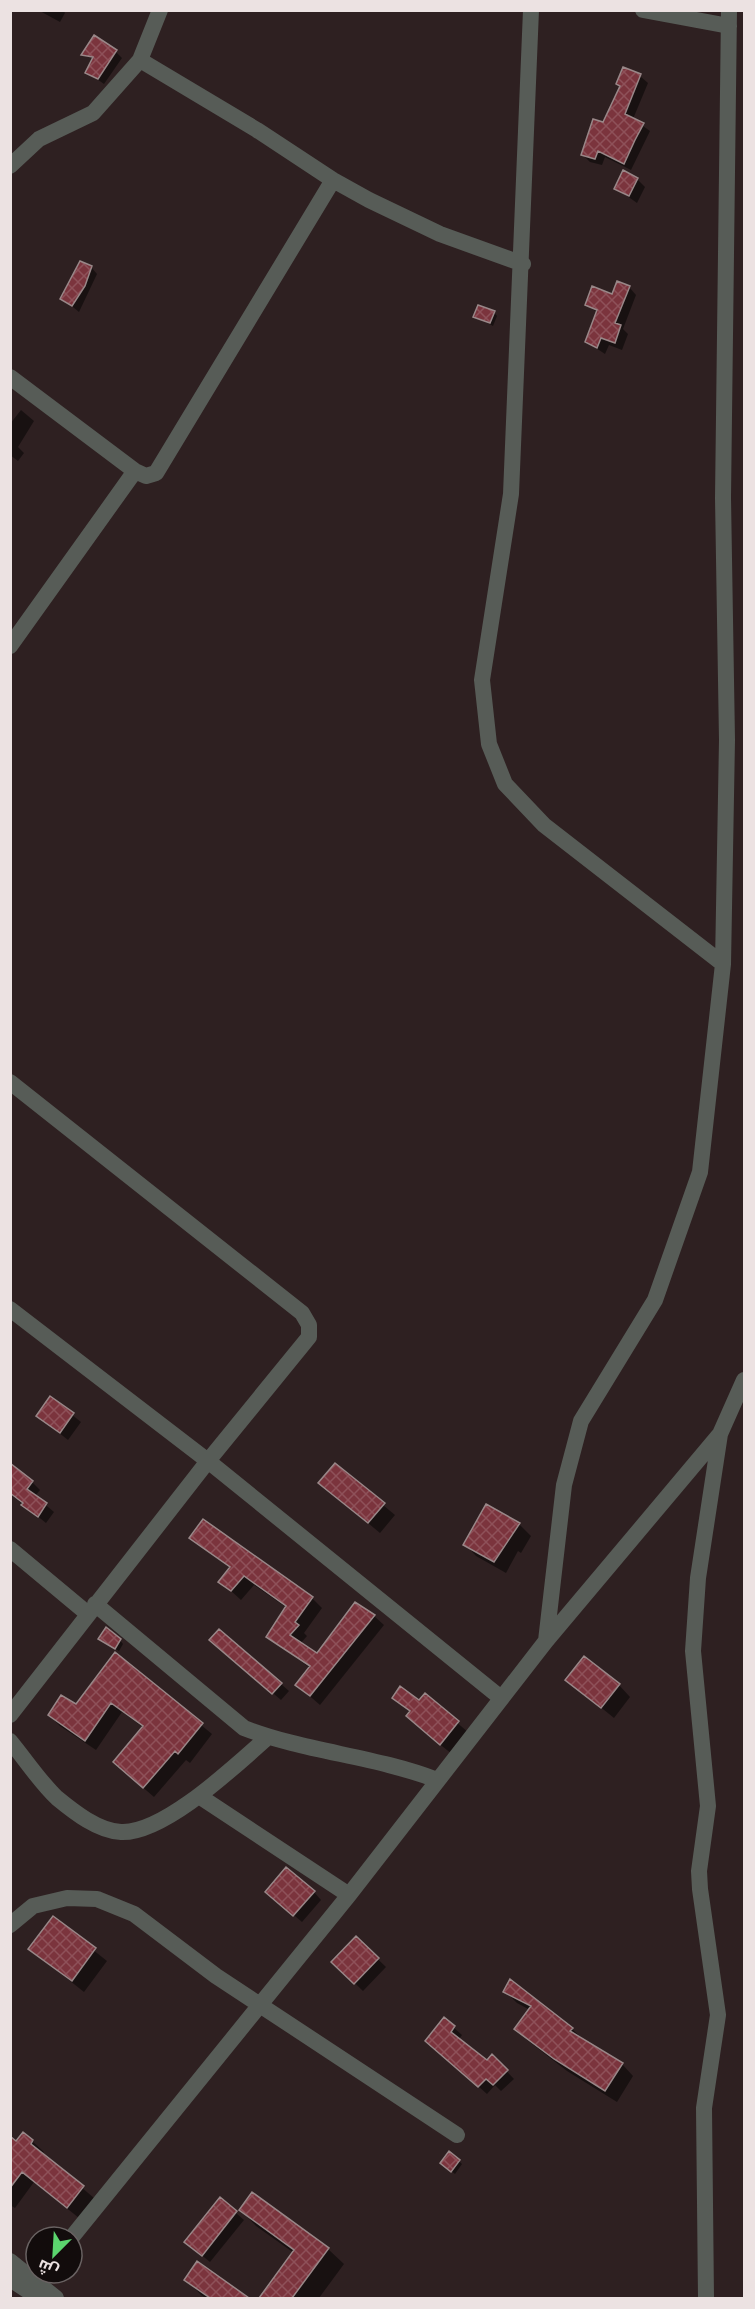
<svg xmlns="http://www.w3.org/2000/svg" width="755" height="2309" font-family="'Roboto Serif',Cairo,serif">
  <defs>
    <pattern id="building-cross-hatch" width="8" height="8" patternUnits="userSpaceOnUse" patternTransform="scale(1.5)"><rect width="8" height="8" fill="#7b343d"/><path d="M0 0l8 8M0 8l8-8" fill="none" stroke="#8e5159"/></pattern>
  </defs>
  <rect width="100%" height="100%" fill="#2e2021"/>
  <!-- shadow -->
  <path fill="#0007" d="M 38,10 L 63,10 L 65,13 L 60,22 Z
    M 116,52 L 122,58 L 104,84 L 87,72 L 94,58 L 92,57 Z
    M 624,69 L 640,76 L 648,83 L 633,119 L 650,131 L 631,170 L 605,157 L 602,165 L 590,162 L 583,155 L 604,124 L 621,87 L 617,84 Z
    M 637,179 L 645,187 L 637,203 L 616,188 Z
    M 91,267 L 97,274 L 79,312 L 62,298 Z
    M 629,287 L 636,295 L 623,329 L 628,334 L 622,350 L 609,345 L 605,354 L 587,342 L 598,313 L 587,305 Z
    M 494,312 L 497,316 L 493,326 L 475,316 Z
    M 21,410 L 34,421 L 18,447 L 24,453 L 18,461 L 10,455 L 10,424 Z
    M 51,1398 L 81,1422 L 68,1440 L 38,1416 Z
    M 335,1465 L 395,1515 L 380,1533 L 320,1483 Z
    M 10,1476 L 32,1482 L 40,1490 L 35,1496 L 54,1512 L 46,1523 L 10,1494 Z
    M 486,1506 L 519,1524 L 531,1536 L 521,1553 L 518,1551 L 506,1573 L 476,1556 L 465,1544 Z
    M 203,1521 L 312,1598 L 322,1608 L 304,1633 L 307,1636 L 300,1644 L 317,1655 L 374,1616 L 384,1625 L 320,1705 L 297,1685 L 310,1668 L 268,1637 L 287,1608 L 254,1585 L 241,1600 L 220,1581 L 230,1568 L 191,1538 Z
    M 120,1640 L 123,1644 L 119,1651 L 103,1642 Z
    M 219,1647 L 281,1684 L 289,1691 L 281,1700 Z
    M 115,1654 L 212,1734 L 190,1763 L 186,1760 L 154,1797 L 125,1772 L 144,1728 L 122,1712 L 96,1750 L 60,1726 L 49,1715 L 76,1706 Z
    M 567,1680 L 619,1685 L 630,1697 L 614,1718 Z
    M 425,1695 L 469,1733 L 452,1754 L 418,1727 L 408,1716 L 411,1713 L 394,1698 L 419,1702 Z
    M 314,1892 L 321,1900 L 302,1922 L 275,1899 Z
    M 53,1918 L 107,1961 L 84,1992 L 30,1949 Z
    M 356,1938 L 386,1967 L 363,1991 L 333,1962 Z
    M 505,1991 L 572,2029 L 584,2040 L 622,2064 L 633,2076 L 617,2102 L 567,2071 L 527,2040 L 516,2028 L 530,2010 L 517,2003 Z
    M 444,2019 L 462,2035 L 459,2039 L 487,2062 L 492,2056 L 514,2079 L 501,2091 L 495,2085 L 487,2094 L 435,2048 Z
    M 10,2138 L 16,2143 L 32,2141 L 44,2152 L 42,2154 L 94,2198 L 79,2218 L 34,2182 L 15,2208 L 10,2205 Z
    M 459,2161 L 462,2164 L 455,2174 L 445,2166 Z
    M 220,2199 L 244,2220 L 210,2262 L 194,2249 Z
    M 241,2210 L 328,2249 L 344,2264 L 319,2298 L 261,2298 L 294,2253 L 256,2226 Z
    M 198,2263 L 247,2298 L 206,2298 L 201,2295 L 186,2279 Z"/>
  <!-- building -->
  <path fill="url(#building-cross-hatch)" stroke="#998788" stroke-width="1.5" d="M 94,35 L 117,50 L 98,79 L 85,73 L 93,57 L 81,55 Z
    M 623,67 L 641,74 L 625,114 L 644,123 L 635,140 L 624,164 L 598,151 L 595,159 L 581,155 L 593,119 L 603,122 L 620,86 L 616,84 Z
    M 623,170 L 638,178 L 629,196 L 614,189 Z
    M 80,261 L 92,266 L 85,286 L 72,306 L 60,299 Z
    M 617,281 L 630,286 L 615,323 L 621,325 L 615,343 L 601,338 L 597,348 L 585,342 L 597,310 L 585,305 L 592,286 L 612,294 Z
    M 478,305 L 495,311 L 490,323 L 473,317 Z
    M 50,1396 L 74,1413 L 60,1433 L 36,1416 Z
    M 10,1463 L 33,1481 L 27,1489 L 47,1503 L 38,1517 L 21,1505 L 23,1503 L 10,1493 Z
    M 335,1463 L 385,1503 L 368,1523 L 318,1483 Z
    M 486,1504 L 520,1523 L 494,1562 L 463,1545 Z
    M 203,1519 L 313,1597 L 295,1622 L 299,1625 L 290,1635 L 317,1653 L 355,1602 L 375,1615 L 310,1696 L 295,1685 L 310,1666 L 266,1637 L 286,1606 L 244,1576 L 231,1591 L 218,1582 L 230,1567 L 189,1538 Z
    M 106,1627 L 121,1639 L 115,1649 L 98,1639 Z
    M 219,1629 L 282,1683 L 272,1694 L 209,1640 Z
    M 115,1652 L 203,1723 L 178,1754 L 175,1751 L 143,1788 L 113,1762 L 143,1726 L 111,1703 L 85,1741 L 48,1715 L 61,1695 L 76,1704 Z
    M 584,1656 L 620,1684 L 601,1708 L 565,1680 Z
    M 400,1686 L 419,1700 L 425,1693 L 459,1721 L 440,1745 L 406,1716 L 410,1711 L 392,1698 Z
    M 286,1867 L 315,1891 L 293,1916 L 265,1892 Z
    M 53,1916 L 96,1948 L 72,1981 L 28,1949 Z
    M 356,1936 L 379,1958 L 354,1984 L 331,1962 Z
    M 510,1979 L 573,2028 L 570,2031 L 623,2063 L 605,2091 L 554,2059 L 514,2029 L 531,2006 L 503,1992 Z
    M 444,2017 L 455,2026 L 451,2032 L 487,2060 L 492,2054 L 508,2070 L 493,2085 L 486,2079 L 478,2087 L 425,2041 Z
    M 23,2132 L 33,2140 L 31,2144 L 84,2186 L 67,2208 L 22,2172 L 10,2188 L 10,2136 L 16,2141 Z
    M 449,2151 L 460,2160 L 451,2172 L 440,2163 Z
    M 252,2192 L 329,2248 L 292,2298 L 259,2298 L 294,2250 L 239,2210 Z
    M 220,2197 L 237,2211 L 202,2256 L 184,2242 Z
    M 197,2261 L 249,2298 L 210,2298 L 184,2280 Z"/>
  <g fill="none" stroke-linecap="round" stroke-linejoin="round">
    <!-- minor -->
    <path stroke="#575c57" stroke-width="16" d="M 531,10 L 511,494 L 482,680 L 489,744 L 505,784 L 544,825 L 723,964
      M 643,10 L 729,26
      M 140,60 L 257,130 L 333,180 L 369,200 L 440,234 L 523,264
      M 10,166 L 39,139 L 93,113 L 140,60 L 160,10
      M 10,377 L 135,471 L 146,476 L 156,473 L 333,180
      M 10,646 L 135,471
      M 10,1082 L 302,1313 L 309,1325 L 309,1337 L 208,1461 L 10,1715
      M 10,1309 L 208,1461 L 501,1698
      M 10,1549 L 88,1614
      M 95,1604 L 244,1728 C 306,1752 375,1756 437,1780
      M 546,1641 L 720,1434 L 744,1380
      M 10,1741 C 25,1759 40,1782 57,1798 C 74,1812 98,1831 121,1832 C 164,1834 235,1766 268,1737
      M 199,1796 L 349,1895
      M 10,1925 L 33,1906 L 67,1898 L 97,1899 L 134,1914 L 216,1976 L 457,2135
      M 72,2237 L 349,1895 L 546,1641 L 564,1485 L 581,1421 L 655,1300 L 700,1172 L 723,964 L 727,740 L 723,498 L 729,10
      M 706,2298 L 704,2108 L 718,2015 L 700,1889 L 699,1871 L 708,1806 L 693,1651 L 698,1578 L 720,1434"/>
    <!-- tertiary -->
    <path stroke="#575c57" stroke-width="16" d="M 10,2261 L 56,2298
      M 10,2279 L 39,2298"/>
  </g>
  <!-- border -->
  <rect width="755" height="2309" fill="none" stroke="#ece2e2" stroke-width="24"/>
  <!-- north arrow -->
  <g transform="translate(54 2255) rotate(204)"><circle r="28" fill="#120c0c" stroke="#696262" stroke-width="1.5"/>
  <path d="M0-4.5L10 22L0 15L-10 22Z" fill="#5bd56e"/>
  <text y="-9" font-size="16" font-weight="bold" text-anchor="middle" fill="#ece2e2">ش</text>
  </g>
</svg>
